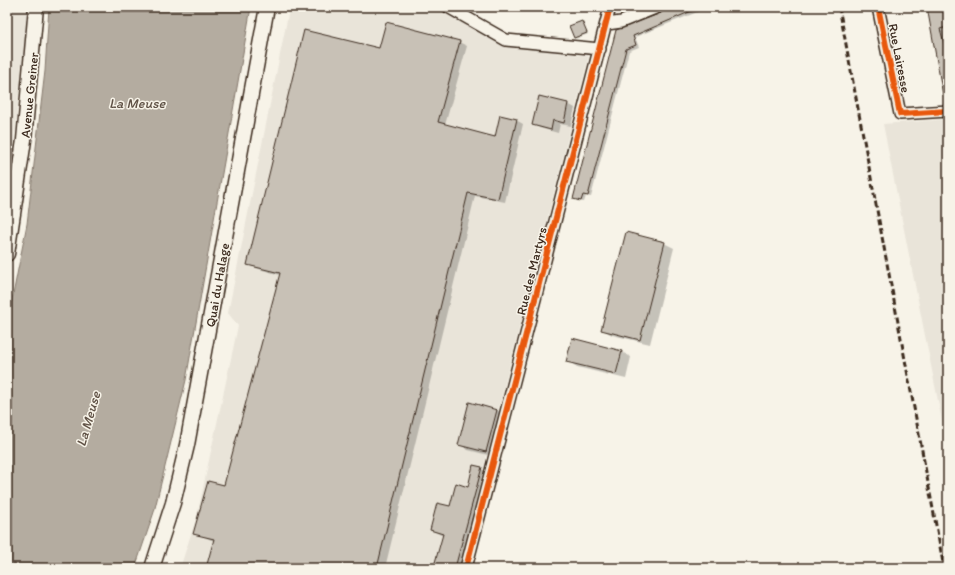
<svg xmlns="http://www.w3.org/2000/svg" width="955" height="575" font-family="Itim,sans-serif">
  <rect width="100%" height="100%" fill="#f7f3e8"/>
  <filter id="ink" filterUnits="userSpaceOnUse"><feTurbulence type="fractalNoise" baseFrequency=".025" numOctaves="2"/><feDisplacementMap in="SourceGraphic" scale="8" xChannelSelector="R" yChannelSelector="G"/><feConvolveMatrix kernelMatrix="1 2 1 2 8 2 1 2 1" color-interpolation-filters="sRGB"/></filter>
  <g filter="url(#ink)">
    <!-- built -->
    <path fill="#e9e4d9" d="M 7,7 L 28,7 L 7,207 Z
      M 334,7 L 439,7 L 508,46 L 589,56 L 458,568 L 180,568 L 197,516 L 238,326 L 228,313 L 289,10 Z
      M 948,119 L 948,451 L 883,124 Z"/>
    <!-- water -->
    <path fill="#b4aca0" stroke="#84786c" d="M 49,7 L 251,7 L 186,380 L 154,512 L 135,568 L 7,568 L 7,325 L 27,224 L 45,71 Z"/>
    <!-- shadow -->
    <path fill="#0003" d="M 623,7 L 646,7 L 624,16 L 621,14 Z
      M 665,7 L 710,7 L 635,37 L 639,47 L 629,51 L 591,197 L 586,196 L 584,202 L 577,201 L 574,199 L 617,31 L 661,14 Z
      M 928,7 L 948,7 L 948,29 L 943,30 L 948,47 L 948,100 L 945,98 Z
      M 582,22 L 588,34 L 577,38 L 575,37 Z
      M 459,42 L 467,46 L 445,125 L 496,138 L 516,120 L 523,124 L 505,202 L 475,196 L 385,568 L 207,568 L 214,541 L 195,533 L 225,486 L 280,275 L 256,268 L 248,264 L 380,49 Z
      M 540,97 L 568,104 L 575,108 L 571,126 L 560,124 L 558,133 L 540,128 L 533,124 Z
      M 664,243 L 674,248 L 650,344 L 612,335 L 603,330 Z
      M 622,352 L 631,357 L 626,379 L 577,367 L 568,361 Z
      M 469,403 L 497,410 L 506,416 L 496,457 L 468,450 L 459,444 Z
      M 474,466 L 490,473 L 464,568 L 440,568 L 435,565 L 443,536 L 431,530 L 469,488 Z"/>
    <!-- building -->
    <path fill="#c8c1b6" stroke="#3b2a1e" d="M 665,7 L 701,7 L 633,36 L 636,45 L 626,49 L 588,196 L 583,195 L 581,201 L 573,199 L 616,30 L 661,13 Z
      M 927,7 L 947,7 L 947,27 L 940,29 L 945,46 L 947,46 L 948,94 L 943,95 Z
      M 582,21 L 587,33 L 574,38 L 569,26 Z
      M 386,22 L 460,41 L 438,122 L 495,137 L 500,115 L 517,119 L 498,199 L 468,193 L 377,568 L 206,568 L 214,539 L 193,534 L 208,481 L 224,485 L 280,273 L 247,265 L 304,30 L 379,48 Z
      M 539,96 L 568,103 L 564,123 L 553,120 L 551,130 L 532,125 Z
      M 626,232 L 665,242 L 640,340 L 601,330 Z
      M 572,338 L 622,351 L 616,374 L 566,362 Z
      M 469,402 L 497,410 L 486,452 L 458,445 Z
      M 473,465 L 482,467 L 455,568 L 434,566 L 443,534 L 430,530 L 437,503 L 450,506 L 456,483 L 468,487 Z"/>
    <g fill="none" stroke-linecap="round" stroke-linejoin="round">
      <!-- minor casing -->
      <g stroke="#3b2a1e" stroke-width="14">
        <path id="minor" d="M 448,7 L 506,40 L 600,49
          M 878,7 L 900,114 L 948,111
          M 607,24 L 621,22 L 658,7
          M 466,568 L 610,7"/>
      </g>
      <!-- major casing -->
      <g stroke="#3b2a1e" stroke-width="17">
        <path id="major" d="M 7,254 L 24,140 L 36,7
          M 152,568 L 173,503 L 187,445 L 267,7"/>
      </g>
      <!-- minor -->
      <use href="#minor" stroke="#f7f3e8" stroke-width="11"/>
      <!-- major -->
      <use href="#major" stroke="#f7f3e8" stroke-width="14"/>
      <!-- rail -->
      <path stroke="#3b2a1e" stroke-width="3" stroke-dasharray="6 3" stroke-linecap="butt" d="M 839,7 L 944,568"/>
      <!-- cycleway casing -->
      <g stroke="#f7f3e8" stroke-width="8">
        <path id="cycleway" d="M 878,7 L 900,114 L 948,111
          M 466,568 L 610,7"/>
      </g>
      <!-- cycleway -->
      <use href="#cycleway" stroke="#e8590c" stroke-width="6"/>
    </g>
  </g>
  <g text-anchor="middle" stroke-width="3" stroke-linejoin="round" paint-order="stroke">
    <!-- street labels -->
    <g font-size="13" fill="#3b2a1e" stroke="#f7f3e8">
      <text transform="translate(900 58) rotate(79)" y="5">Rue Lairesse</text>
      <text transform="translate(29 95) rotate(-84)" y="5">Avenue Greiner</text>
      <text transform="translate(531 271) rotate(-76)" y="5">Rue des Martyrs</text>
      <text transform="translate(217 285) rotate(-80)" y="5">Quai du Halage</text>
    </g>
    <!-- water labels -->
    <g font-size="14" font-style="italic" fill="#5f5145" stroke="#f7f3e8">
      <text x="137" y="108">La Meuse</text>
      <text transform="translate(88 419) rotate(-74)" y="5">La Meuse</text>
    </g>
  </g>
  <!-- margin -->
  <rect width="955" height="575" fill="none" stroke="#f7f3e8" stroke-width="24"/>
  <rect x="12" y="12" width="931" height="551" fill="none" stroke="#3b2a1e" stroke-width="1.5" filter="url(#ink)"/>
</svg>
